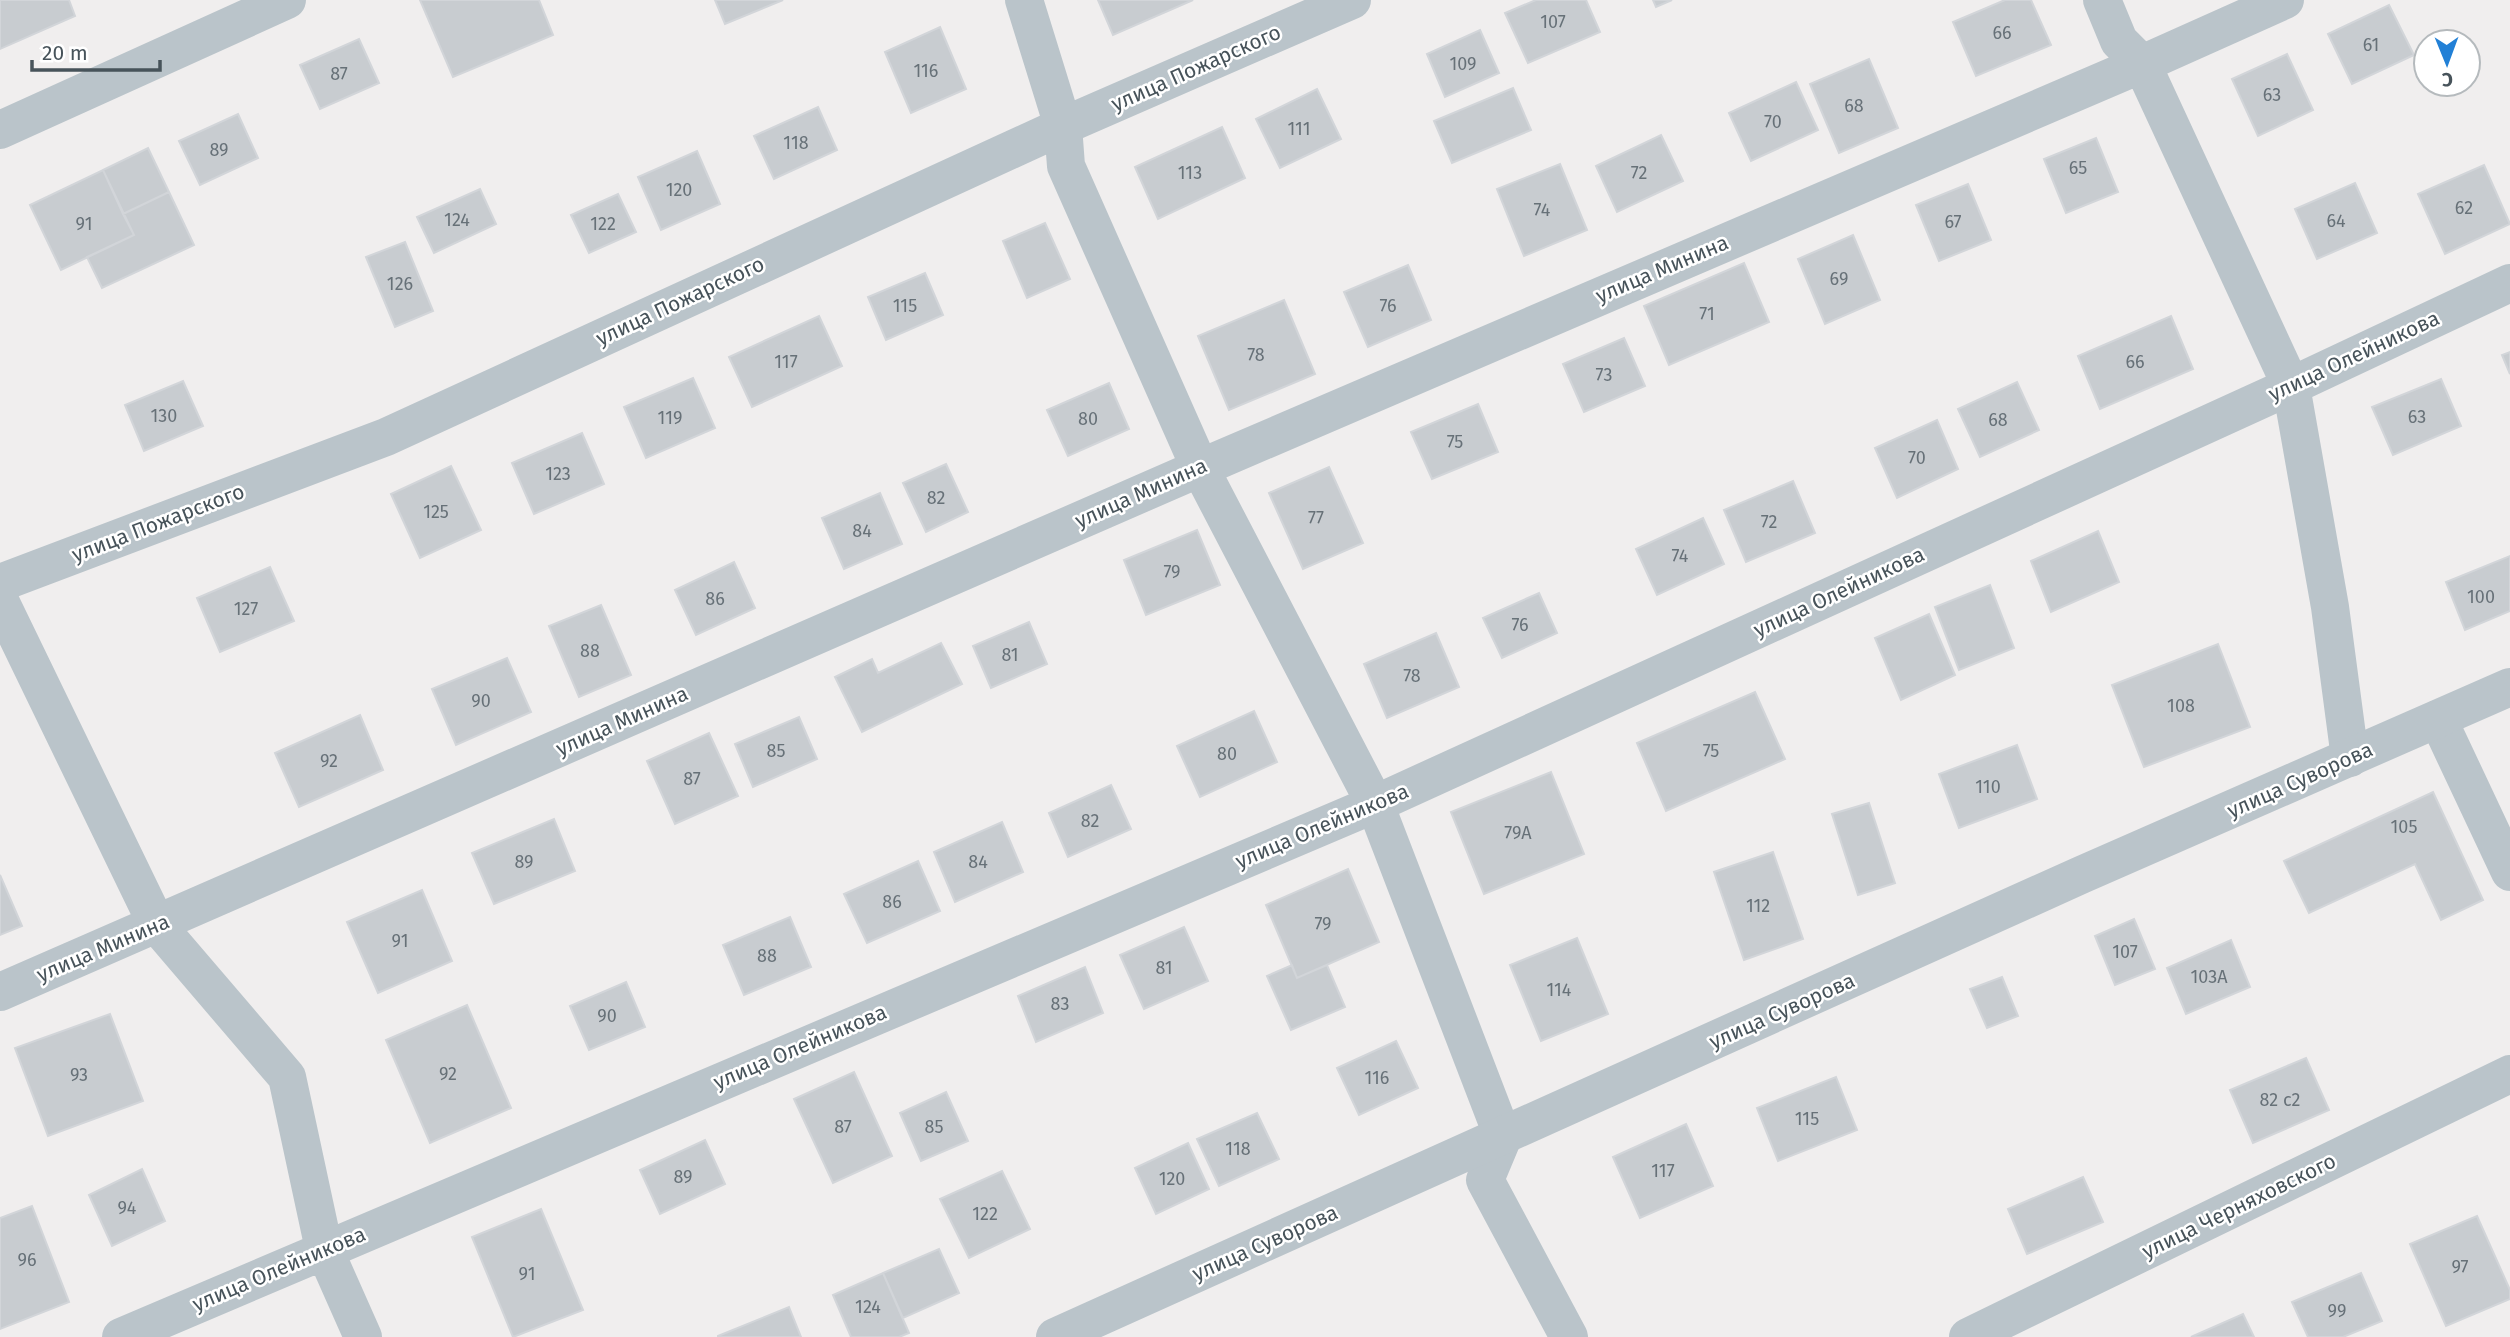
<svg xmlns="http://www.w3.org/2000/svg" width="2510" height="1337" font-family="'Fira Sans',sans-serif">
  <rect width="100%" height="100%" fill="#f0eeee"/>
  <!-- building -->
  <path fill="#c8ccd0" stroke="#d2d5d9" stroke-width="2" d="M 0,0 L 69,0 L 75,16 L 0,49 Z
    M 420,0 L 539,0 L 553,35 L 453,77 Z
    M 715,0 L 783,0 L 725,24 Z
    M 1098,0 L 1193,0 L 1113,35 Z
    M 1536,0 L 1586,0 L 1600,32 L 1528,63 L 1505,13 Z
    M 1653,0 L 1672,0 L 1656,7 Z
    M 2005,0 L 2031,0 L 2051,45 L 1976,76 L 1953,22 Z
    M 2389,5 L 2414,55 L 2352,84 L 2328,34 Z
    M 940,27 L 966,89 L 911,113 L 885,52 Z
    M 1480,30 L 1499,73 L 1445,97 L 1427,54 Z
    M 359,39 L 379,83 L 320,109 L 300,65 Z
    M 2287,54 L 2313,110 L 2258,136 L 2232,79 Z
    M 1869,59 L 1898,128 L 1839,153 L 1810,84 Z
    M 1796,82 L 1818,130 L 1751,161 L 1729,113 Z
    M 1513,88 L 1531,130 L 1452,163 L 1434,121 Z
    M 1317,89 L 1341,139 L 1280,168 L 1256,119 Z
    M 818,107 L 837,150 L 774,179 L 754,136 Z
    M 238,114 L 258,158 L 200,185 L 179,141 Z
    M 1222,127 L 1245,178 L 1158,219 L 1135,167 Z
    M 1661,135 L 1683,181 L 1617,212 L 1596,166 Z
    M 2096,138 L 2118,192 L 2066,213 L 2044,159 Z
    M 148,148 L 169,192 L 123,214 L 103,170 Z
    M 697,151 L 720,204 L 661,230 L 638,177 Z
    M 1560,164 L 1587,230 L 1524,256 L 1497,189 Z
    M 2484,165 L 2510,224 L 2445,254 L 2418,194 Z
    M 103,170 L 134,235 L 61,270 L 30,205 Z
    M 2355,183 L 2377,233 L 2317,259 L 2295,209 Z
    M 1968,184 L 1991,240 L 1939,261 L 1916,205 Z
    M 480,189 L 496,224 L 434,253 L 417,217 Z
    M 169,192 L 194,245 L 102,288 L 87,257 L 134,235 L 123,214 Z
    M 618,194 L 636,232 L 589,253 L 571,215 Z
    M 1045,223 L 1070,279 L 1027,298 L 1003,241 Z
    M 1853,235 L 1880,300 L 1825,324 L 1798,259 Z
    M 405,242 L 433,311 L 395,327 L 366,257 Z
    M 1744,263 L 1769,322 L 1669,365 L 1644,306 Z
    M 1408,265 L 1431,320 L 1368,347 L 1344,292 Z
    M 925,273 L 943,315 L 886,340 L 868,297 Z
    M 1284,300 L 1315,374 L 1229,410 L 1198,336 Z
    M 819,316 L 842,366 L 752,407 L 729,357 Z
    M 2171,316 L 2193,369 L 2100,409 L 2078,356 Z
    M 1624,338 L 1645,386 L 1584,412 L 1563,364 Z
    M 2510,352 L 2510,374 L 2502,355 Z
    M 693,378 L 715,428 L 646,458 L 624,407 Z
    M 2441,379 L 2461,426 L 2393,455 L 2372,407 Z
    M 183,381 L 203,426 L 144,451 L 125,405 Z
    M 2017,382 L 2039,430 L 1980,457 L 1958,409 Z
    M 1109,383 L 1129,429 L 1068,456 L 1047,410 Z
    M 1478,404 L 1498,452 L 1432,479 L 1411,432 Z
    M 1937,420 L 1958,469 L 1897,498 L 1875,448 Z
    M 582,433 L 604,484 L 534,514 L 512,463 Z
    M 946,464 L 968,512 L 926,532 L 903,483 Z
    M 451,466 L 481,530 L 420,558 L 391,494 Z
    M 1329,467 L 1363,543 L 1303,569 L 1269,493 Z
    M 1793,481 L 1815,533 L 1746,562 L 1724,510 Z
    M 880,493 L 902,544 L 844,569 L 822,518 Z
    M 1703,518 L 1724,564 L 1657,595 L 1636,549 Z
    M 1197,530 L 1220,585 L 1146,615 L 1124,560 Z
    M 2098,531 L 2119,582 L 2051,612 L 2031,561 Z
    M 2510,556 L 2510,611 L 2465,630 L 2446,582 Z
    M 734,562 L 755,608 L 696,635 L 675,590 Z
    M 270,567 L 294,621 L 220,652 L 197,598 Z
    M 1990,585 L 2014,648 L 1959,670 L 1935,607 Z
    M 1539,593 L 1557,633 L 1502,658 L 1483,618 Z
    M 601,605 L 631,675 L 579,697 L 549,626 Z
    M 1929,614 L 1955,675 L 1901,700 L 1875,638 Z
    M 1029,622 L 1047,664 L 991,688 L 973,646 Z
    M 1436,633 L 1459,687 L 1387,718 L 1364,664 Z
    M 941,643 L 962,684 L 862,732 L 835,677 L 872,659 L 878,673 Z
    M 2218,644 L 2250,727 L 2144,767 L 2112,685 Z
    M 507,658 L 531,712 L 456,745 L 432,689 Z
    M 1755,692 L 1785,759 L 1666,811 L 1637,743 Z
    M 1254,711 L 1277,762 L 1200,797 L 1177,746 Z
    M 360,715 L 383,770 L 299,807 L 275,753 Z
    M 799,717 L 817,759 L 753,787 L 735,744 Z
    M 709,733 L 738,796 L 675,824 L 647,761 Z
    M 2017,745 L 2037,799 L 1959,828 L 1939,774 Z
    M 1551,772 L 1584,854 L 1484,894 L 1451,812 Z
    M 1111,785 L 1131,829 L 1068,857 L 1049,813 Z
    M 2433,792 L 2483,900 L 2441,920 L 2415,864 L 2309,913 L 2284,861 Z
    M 1869,803 L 1895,883 L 1858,895 L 1832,814 Z
    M 554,819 L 575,871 L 494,904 L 472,853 Z
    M 1002,822 L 1023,872 L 955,902 L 934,852 Z
    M 1773,852 L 1803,939 L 1744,960 L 1714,872 Z
    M 918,861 L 940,911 L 867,943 L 844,894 Z
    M 1348,869 L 1379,942 L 1297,978 L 1266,905 Z
    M 0,875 L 22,926 L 0,935 Z
    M 422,890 L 452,961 L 378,993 L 347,922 Z
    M 790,917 L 811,967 L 744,995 L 723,945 Z
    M 2134,919 L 2155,969 L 2115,985 L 2095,936 Z
    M 1184,927 L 1208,981 L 1144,1009 L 1120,955 Z
    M 1577,938 L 1608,1014 L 1541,1041 L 1510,965 Z
    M 2231,940 L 2250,987 L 2186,1014 L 2167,968 Z
    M 1292,965 L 1297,978 L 1327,965 L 1345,1007 L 1291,1030 L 1267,976 Z
    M 1085,967 L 1103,1013 L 1036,1042 L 1018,996 Z
    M 2002,977 L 2018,1016 L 1987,1028 L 1970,989 Z
    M 626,982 L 645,1027 L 589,1050 L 570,1006 Z
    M 467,1005 L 511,1108 L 430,1143 L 386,1040 Z
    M 110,1014 L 143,1101 L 48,1136 L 15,1048 Z
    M 1396,1041 L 1418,1088 L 1359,1115 L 1337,1068 Z
    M 2306,1058 L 2329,1110 L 2253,1143 L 2230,1090 Z
    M 854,1072 L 892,1156 L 833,1183 L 794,1099 Z
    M 1836,1077 L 1857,1130 L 1778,1161 L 1757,1108 Z
    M 946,1092 L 968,1141 L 921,1161 L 900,1113 Z
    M 1257,1113 L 1279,1159 L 1219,1186 L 1197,1139 Z
    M 1686,1124 L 1713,1186 L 1640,1218 L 1613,1157 Z
    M 705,1140 L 725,1184 L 660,1214 L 640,1170 Z
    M 1188,1143 L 1209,1189 L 1156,1214 L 1135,1168 Z
    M 142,1169 L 165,1221 L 112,1246 L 89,1195 Z
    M 1002,1171 L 1030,1229 L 969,1258 L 940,1199 Z
    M 2083,1177 L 2103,1222 L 2027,1254 L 2008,1209 Z
    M 32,1206 L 69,1302 L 0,1329 L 0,1218 Z
    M 541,1209 L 583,1310 L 513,1337 L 472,1237 Z
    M 2477,1216 L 2510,1290 L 2510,1299 L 2446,1326 L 2410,1244 Z
    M 939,1249 L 959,1293 L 903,1318 L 883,1273 Z
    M 883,1273 L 909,1333 L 899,1337 L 851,1337 L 833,1295 Z
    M 2361,1273 L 2382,1321 L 2343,1337 L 2308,1337 L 2292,1302 Z
    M 789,1307 L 801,1337 L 718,1337 L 718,1336 Z
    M 2243,1314 L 2254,1337 L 2191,1337 Z"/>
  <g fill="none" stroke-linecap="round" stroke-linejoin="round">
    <!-- minor -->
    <path stroke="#bac4ca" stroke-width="38" d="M 1024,0 L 1063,126 L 1066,166 L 1200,468 L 1375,804 L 1503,1137 L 1485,1180 L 1569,1337
      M 2102,0 L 2119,41 L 2142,64 L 2291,386 L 2330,607 L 2350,758
      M 0,130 L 287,0
      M 0,583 L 386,437 L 1063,126 L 1352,0
      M 0,601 L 157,925 L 287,1077 L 324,1249 L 363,1337
      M 2438,719 L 2510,872
      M 0,992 L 1200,468 L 2142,64 L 2285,0
      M 121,1337 L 1375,804 L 2291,386 L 2510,283
      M 1968,1337 L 2510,1074"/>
    <!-- tertiary -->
    <path stroke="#bac4ca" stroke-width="38" d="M 1055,1337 L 2081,875 L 2510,687"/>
  </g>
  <g text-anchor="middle" stroke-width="5" stroke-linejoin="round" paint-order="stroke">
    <!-- number labels -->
    <g font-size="18" fill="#677178">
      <text x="1553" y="28">107</text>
      <text x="2002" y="39">66</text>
      <text x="2371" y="51">61</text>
      <text x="1463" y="70">109</text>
      <text x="926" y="77">116</text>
      <text x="339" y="80">87</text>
      <text x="2272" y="101">63</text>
      <text x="1854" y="112">68</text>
      <text x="1773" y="128">70</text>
      <text x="1299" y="135">111</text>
      <text x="796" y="149">118</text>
      <text x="219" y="156">89</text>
      <text x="2078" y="174">65</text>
      <text x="1190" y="179">113</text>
      <text x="1639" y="179">72</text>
      <text x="679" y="196">120</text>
      <text x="2464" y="214">62</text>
      <text x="1542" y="216">74</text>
      <text x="457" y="226">124</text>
      <text x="2336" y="227">64</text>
      <text x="1953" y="228">67</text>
      <text x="84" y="230">91</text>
      <text x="603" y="230">122</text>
      <text x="1839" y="285">69</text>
      <text x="400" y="290">126</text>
      <text x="905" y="312">115</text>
      <text x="1388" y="312">76</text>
      <text x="1707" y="320">71</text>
      <text x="1256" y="361">78</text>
      <text x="786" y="368">117</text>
      <text x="2135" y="368">66</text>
      <text x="1604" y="381">73</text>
      <text x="164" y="422">130</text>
      <text x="2417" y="423">63</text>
      <text x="670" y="424">119</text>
      <text x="1088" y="425">80</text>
      <text x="1998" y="426">68</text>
      <text x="1455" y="448">75</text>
      <text x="1917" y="464">70</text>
      <text x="558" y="480">123</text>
      <text x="936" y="504">82</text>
      <text x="436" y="518">125</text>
      <text x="1316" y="524">77</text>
      <text x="1769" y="528">72</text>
      <text x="862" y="537">84</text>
      <text x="1680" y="562">74</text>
      <text x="1172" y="578">79</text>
      <text x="2481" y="603">100</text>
      <text x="715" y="605">86</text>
      <text x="246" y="615">127</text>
      <text x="1520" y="631">76</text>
      <text x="590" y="657">88</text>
      <text x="1010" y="661">81</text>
      <text x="1412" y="682">78</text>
      <text x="481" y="707">90</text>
      <text x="2181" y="712">108</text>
      <text x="776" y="757">85</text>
      <text x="1711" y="757">75</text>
      <text x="1227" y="760">80</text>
      <text x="329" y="767">92</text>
      <text x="692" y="785">87</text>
      <text x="1988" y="793">110</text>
      <text x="1090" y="827">82</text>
      <text x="2404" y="833">105</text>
      <text x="1518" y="839">79А</text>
      <text x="524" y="868">89</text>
      <text x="978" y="868">84</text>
      <text x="892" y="908">86</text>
      <text x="1758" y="912">112</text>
      <text x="1323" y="930">79</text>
      <text x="400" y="947">91</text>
      <text x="2125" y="958">107</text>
      <text x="767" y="962">88</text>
      <text x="1164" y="974">81</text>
      <text x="2209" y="983">103А</text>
      <text x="1559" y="996">114</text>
      <text x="1060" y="1010">83</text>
      <text x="607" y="1022">90</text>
      <text x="448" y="1080">92</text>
      <text x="79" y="1081">93</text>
      <text x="1377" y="1084">116</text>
      <text x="2280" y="1106">82 с2</text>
      <text x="1807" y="1125">115</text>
      <text x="843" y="1133">87</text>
      <text x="934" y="1133">85</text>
      <text x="1238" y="1155">118</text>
      <text x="1663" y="1177">117</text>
      <text x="683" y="1183">89</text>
      <text x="1172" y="1185">120</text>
      <text x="127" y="1214">94</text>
      <text x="985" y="1220">122</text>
      <text x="27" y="1266">96</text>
      <text x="2460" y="1273">97</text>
      <text x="527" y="1280">91</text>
      <text x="868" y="1313">124</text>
      <text x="2337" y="1317">99</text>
    </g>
    <!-- street labels -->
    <g font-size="21" fill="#47535a" stroke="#fff">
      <text transform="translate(1196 68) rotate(-24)" y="7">улица Пожарского</text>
      <text transform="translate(1662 269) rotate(-23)" y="7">улица Минина</text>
      <text transform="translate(680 301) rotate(-25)" y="7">улица Пожарского</text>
      <text transform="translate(2354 356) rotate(-25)" y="7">улица Олейникова</text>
      <text transform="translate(1141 493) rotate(-24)" y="7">улица Минина</text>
      <text transform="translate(158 523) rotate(-21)" y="7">улица Пожарского</text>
      <text transform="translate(1839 592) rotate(-25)" y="7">улица Олейникова</text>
      <text transform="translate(622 721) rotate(-24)" y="7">улица Минина</text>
      <text transform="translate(2300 780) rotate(-24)" y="7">улица Суворова</text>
      <text transform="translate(1322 826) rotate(-23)" y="7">улица Олейникова</text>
      <text transform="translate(103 948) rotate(-23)" y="7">улица Минина</text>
      <text transform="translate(1782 1011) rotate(-24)" y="7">улица Суворова</text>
      <text transform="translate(800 1047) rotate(-23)" y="7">улица Олейникова</text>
      <text transform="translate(2239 1206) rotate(-26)" y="7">улица Черняховского</text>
      <text transform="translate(1265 1243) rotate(-24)" y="7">улица Суворова</text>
      <text transform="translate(279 1269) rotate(-23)" y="7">улица Олейникова</text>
    </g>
  </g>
  <!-- north arrow -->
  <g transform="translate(2447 63) rotate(179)"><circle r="33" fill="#ffffff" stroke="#b5babd" stroke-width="2"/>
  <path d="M0-5L12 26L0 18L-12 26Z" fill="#2280d6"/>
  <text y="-10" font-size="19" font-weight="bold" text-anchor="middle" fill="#47535a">С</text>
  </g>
  <!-- scale -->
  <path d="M32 60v10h128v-10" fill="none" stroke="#47535a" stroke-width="3.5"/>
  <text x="42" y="60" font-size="21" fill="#47535a" stroke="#ffffff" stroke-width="5" paint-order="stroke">20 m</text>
</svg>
